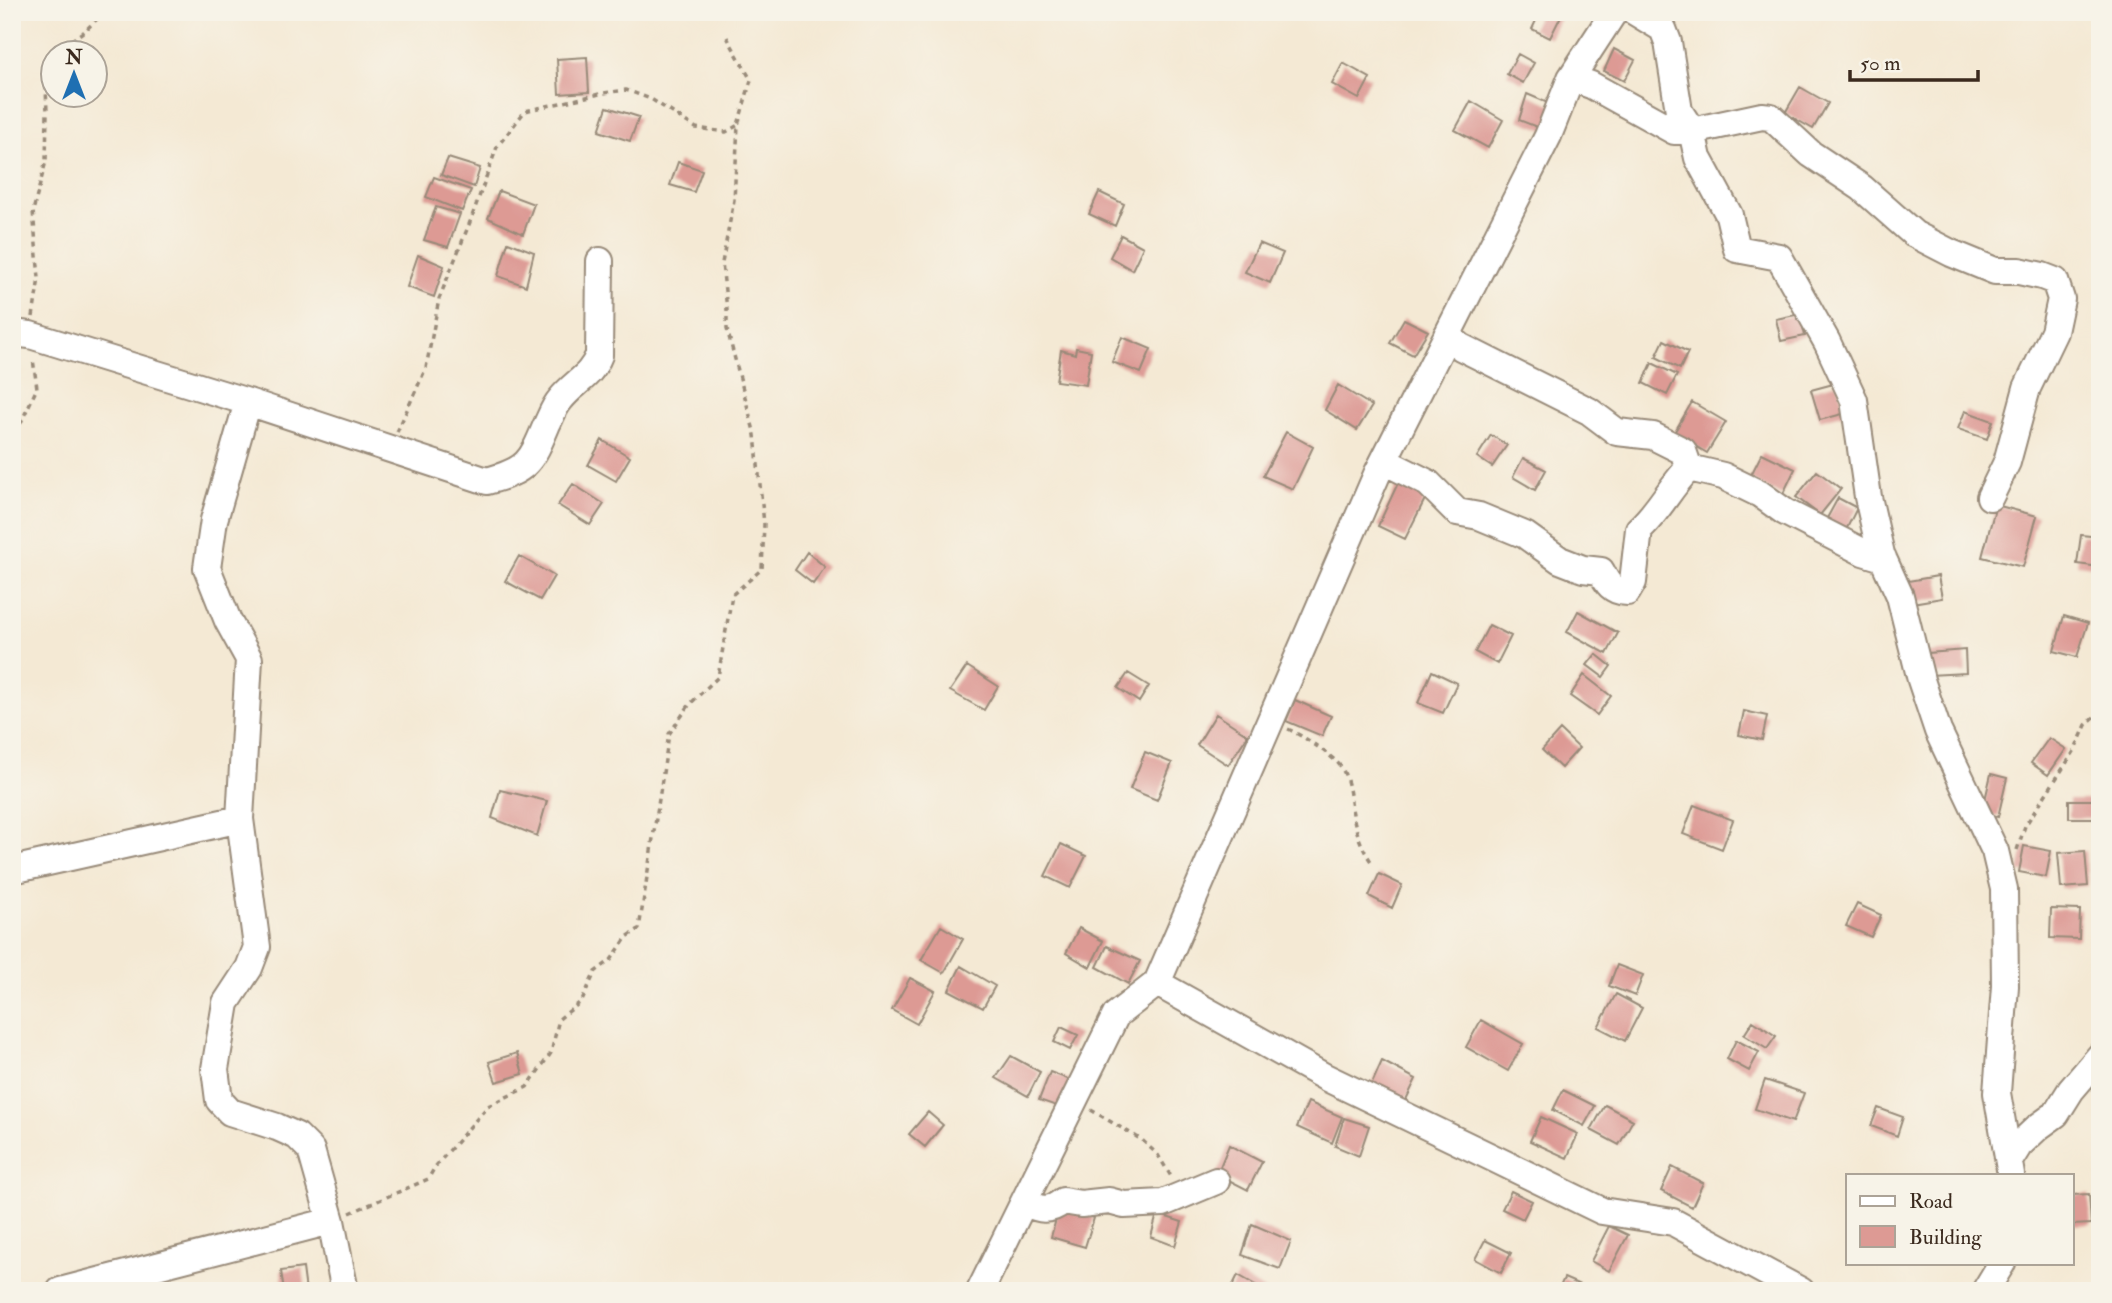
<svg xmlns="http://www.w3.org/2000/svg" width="2112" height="1303" font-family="'IM FELL Double Pica',serif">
  <rect width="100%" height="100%" fill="#f7f3e8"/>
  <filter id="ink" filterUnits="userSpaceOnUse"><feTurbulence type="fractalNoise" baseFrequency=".0143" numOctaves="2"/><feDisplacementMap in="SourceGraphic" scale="14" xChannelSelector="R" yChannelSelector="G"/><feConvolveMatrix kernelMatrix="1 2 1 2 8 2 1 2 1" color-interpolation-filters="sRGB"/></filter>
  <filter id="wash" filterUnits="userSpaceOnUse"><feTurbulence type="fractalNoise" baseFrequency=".00686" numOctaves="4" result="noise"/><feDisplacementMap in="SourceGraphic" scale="28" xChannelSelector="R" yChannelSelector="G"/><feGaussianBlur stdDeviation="1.57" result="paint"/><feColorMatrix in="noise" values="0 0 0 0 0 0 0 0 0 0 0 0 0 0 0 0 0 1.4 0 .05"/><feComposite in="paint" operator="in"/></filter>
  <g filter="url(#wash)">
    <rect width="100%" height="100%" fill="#f4e9d4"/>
    <g id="blocks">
      <!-- building -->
      <path fill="#dd9a94" d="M 1540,12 L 1563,12 L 1550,38 L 1532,29 Z
        M 1614,49 L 1635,60 L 1624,81 L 1604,71 Z
        M 1518,54 L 1534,63 L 1523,83 L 1507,74 Z
        M 587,57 L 589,92 L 559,94 L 557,59 Z
        M 1343,63 L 1370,78 L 1359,99 L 1332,84 Z
        M 1800,87 L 1828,103 L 1813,129 L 1785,113 Z
        M 1527,94 L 1555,106 L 1547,131 L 1519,120 Z
        M 1471,101 L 1503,120 L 1488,148 L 1455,130 Z
        M 607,107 L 639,117 L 630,141 L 599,131 Z
        M 448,158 L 480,168 L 474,187 L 441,175 Z
        M 678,162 L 702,170 L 694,192 L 670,185 Z
        M 434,177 L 471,190 L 462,211 L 426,197 Z
        M 499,191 L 534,204 L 523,234 L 488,218 Z
        M 1099,192 L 1124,204 L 1115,226 L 1089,214 Z
        M 436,207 L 460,214 L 448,247 L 424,240 Z
        M 1121,235 L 1143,247 L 1132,270 L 1110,257 Z
        M 508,242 L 534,252 L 526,286 L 498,276 Z
        M 1259,243 L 1283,253 L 1270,283 L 1245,272 Z
        M 418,255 L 444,266 L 434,297 L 407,287 Z
        M 1800,314 L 1805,336 L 1781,341 L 1776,319 Z
        M 1404,319 L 1428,331 L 1413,355 L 1390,343 Z
        M 1122,337 L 1151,349 L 1141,373 L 1112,362 Z
        M 1664,340 L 1688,352 L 1680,369 L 1656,357 Z
        M 1076,348 L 1091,351 L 1086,385 L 1056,381 L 1061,350 L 1075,354 Z
        M 1652,363 L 1677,375 L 1667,395 L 1643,383 Z
        M 1837,383 L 1846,413 L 1820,420 L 1811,390 Z
        M 1338,385 L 1372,406 L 1357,430 L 1325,410 Z
        M 1692,402 L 1726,422 L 1707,453 L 1674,433 Z
        M 1965,411 L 1993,421 L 1987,439 L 1958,429 Z
        M 1286,432 L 1313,447 L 1293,489 L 1263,476 Z
        M 1491,435 L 1507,445 L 1492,467 L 1477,457 Z
        M 602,440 L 630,457 L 616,481 L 588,465 Z
        M 1762,453 L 1795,469 L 1782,496 L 1749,479 Z
        M 1523,458 L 1546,470 L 1535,490 L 1513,477 Z
        M 1817,471 L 1841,489 L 1820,515 L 1796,497 Z
        M 1398,483 L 1427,495 L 1405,539 L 1378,526 Z
        M 573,484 L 604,504 L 590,525 L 558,505 Z
        M 1838,498 L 1857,508 L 1846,530 L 1826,520 Z
        M 1996,505 L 2037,516 L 2023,567 L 1982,557 Z
        M 2081,535 L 2100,537 L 2100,567 L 2077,564 Z
        M 807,552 L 825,567 L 813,584 L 795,570 Z
        M 519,556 L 554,576 L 540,600 L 505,581 Z
        M 1938,576 L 1942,598 L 1912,603 L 1908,581 Z
        M 1578,611 L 1618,633 L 1607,654 L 1567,632 Z
        M 2064,616 L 2088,623 L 2077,657 L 2054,651 Z
        M 1489,625 L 1511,636 L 1497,664 L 1475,652 Z
        M 1965,650 L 1966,673 L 1929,675 L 1928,653 Z
        M 1596,654 L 1611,666 L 1603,677 L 1587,665 Z
        M 967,666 L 998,686 L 984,710 L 950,691 Z
        M 1432,671 L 1457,683 L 1443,713 L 1418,703 Z
        M 1128,673 L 1149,686 L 1139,702 L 1118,688 Z
        M 1584,675 L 1611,696 L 1597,715 L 1570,696 Z
        M 1295,700 L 1331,716 L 1322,736 L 1286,721 Z
        M 1744,711 L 1767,716 L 1762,740 L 1739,735 Z
        M 1216,714 L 1248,735 L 1228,765 L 1197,745 Z
        M 1560,730 L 1579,748 L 1561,768 L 1542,750 Z
        M 2049,738 L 2066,749 L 2048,775 L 2031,763 Z
        M 1145,752 L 1172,763 L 1157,800 L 1130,789 Z
        M 1991,774 L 2007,778 L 1998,817 L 1982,813 Z
        M 500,790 L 547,801 L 537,836 L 492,818 Z
        M 2069,800 L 2100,800 L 2100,818 L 2069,818 Z
        M 1694,805 L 1733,820 L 1722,849 L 1683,834 Z
        M 1061,844 L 1086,856 L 1070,888 L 1045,876 Z
        M 2024,846 L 2051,851 L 2046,877 L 2019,872 Z
        M 2085,851 L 2088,886 L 2061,888 L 2058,853 Z
        M 1379,874 L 1402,885 L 1392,908 L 1369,896 Z
        M 1857,904 L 1881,915 L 1871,937 L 1846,926 Z
        M 2051,909 L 2080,910 L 2079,939 L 2050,938 Z
        M 941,926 L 963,939 L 944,973 L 921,960 Z
        M 1079,928 L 1103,941 L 1090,967 L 1066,953 Z
        M 1107,946 L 1140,961 L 1128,984 L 1097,967 Z
        M 1617,965 L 1643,975 L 1635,996 L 1609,986 Z
        M 961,966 L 995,986 L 983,1008 L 949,990 Z
        M 910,978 L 935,991 L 917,1024 L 892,1010 Z
        M 1616,994 L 1642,1008 L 1625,1041 L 1598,1027 Z
        M 1481,1020 L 1523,1044 L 1508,1071 L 1466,1047 Z
        M 1753,1021 L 1776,1036 L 1767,1049 L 1744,1035 Z
        M 1061,1027 L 1078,1035 L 1070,1050 L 1054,1042 Z
        M 1736,1040 L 1759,1052 L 1749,1071 L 1727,1059 Z
        M 517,1053 L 523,1074 L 496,1082 L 489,1062 Z
        M 1011,1056 L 1040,1072 L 1028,1096 L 996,1078 Z
        M 1382,1061 L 1416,1079 L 1404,1104 L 1370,1088 Z
        M 1050,1072 L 1075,1082 L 1065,1109 L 1039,1100 Z
        M 1765,1080 L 1804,1093 L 1793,1122 L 1755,1109 Z
        M 1563,1090 L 1595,1106 L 1584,1126 L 1553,1110 Z
        M 1308,1102 L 1342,1117 L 1332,1143 L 1297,1127 Z
        M 1605,1105 L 1633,1120 L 1619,1145 L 1591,1130 Z
        M 1878,1108 L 1903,1117 L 1897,1136 L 1871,1126 Z
        M 928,1112 L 943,1125 L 925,1147 L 909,1134 Z
        M 1541,1117 L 1578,1134 L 1567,1158 L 1530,1141 Z
        M 1344,1118 L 1369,1126 L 1359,1156 L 1335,1146 Z
        M 1229,1145 L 1262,1162 L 1248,1190 L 1217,1174 Z
        M 1672,1167 L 1703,1183 L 1692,1207 L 1661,1191 Z
        M 1511,1191 L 1532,1201 L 1523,1219 L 1502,1209 Z
        M 2089,1194 L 2091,1224 L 2072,1225 L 2072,1195 Z
        M 1060,1205 L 1094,1218 L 1085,1247 L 1051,1237 Z
        M 1157,1214 L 1182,1222 L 1175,1246 L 1151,1237 Z
        M 1252,1224 L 1291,1241 L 1280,1269 L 1242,1255 Z
        M 1609,1226 L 1628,1235 L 1609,1271 L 1591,1261 Z
        M 1485,1240 L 1511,1253 L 1501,1273 L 1475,1259 Z
        M 303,1268 L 306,1291 L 284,1291 L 281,1271 Z
        M 1238,1275 L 1266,1291 L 1230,1291 Z
        M 1564,1278 L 1585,1287 L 1584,1291 L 1558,1291 Z"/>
    </g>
  </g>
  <g filter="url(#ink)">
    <use href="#blocks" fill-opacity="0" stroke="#988a79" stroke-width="2"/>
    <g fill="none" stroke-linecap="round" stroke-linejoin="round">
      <!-- minor casing -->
      <g stroke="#988a79" stroke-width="30">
        <path id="minor" d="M 1635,12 L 1663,29 L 1668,42 L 1679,111 L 1692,131 L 1698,158 L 1729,215 L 1737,249 L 1779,257 L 1827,342 L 1854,400 L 1868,497 L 1881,554 L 1900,596 L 1921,680 L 1938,731 L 1995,851 L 2004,889 L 2005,986 L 1997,1093 L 2011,1175
          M 1571,78 L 1591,85 L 1674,131 L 1692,131 L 1762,116 L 1771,117 L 1811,154 L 1862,188 L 1914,234 L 1951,253 L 1995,271 L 2019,271 L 2042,276 L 2055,281 L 2061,299 L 2054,332 L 2027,388 L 2007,462 L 1990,497
          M 12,333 L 30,335 L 248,402 L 487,481 C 528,470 531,462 547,424 C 551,416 554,407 560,400 C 575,381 590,378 599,355 L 600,261
          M 1447,335 L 1461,347 L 1589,411 L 1617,432 L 1653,436 L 1683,451 L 1689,468 L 1723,476 L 1760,494 L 1785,512 L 1863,552 L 1883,558
          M 248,402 L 214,520 L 207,568 L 228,621 L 249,659 L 240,819 L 257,947 L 249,968 L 226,1003 L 215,1069 L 219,1100 L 230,1112 L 277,1127 L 297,1136 L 311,1150 L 331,1221 L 345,1291
          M 1384,461 L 1428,483 L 1457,512 L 1479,516 L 1525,535 L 1560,560 L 1583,569 L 1601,571 C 1607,583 1612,592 1627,592 L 1633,582 L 1639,529 C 1659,511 1670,487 1689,468
          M 12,870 L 240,819
          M 1157,983 L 1325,1077 L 1495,1159 L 1602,1211 L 1673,1222 L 1801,1291
          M 2009,1161 L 2019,1145 L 2038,1127 L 2056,1114 L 2071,1090 L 2100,1056
          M 1024,1203 C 1039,1209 1049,1213 1063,1201 L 1081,1204 L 1109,1201 L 1124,1205 L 1163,1203 L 1216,1181
          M 60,1291 L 331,1221
          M 980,1291 L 1116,1015 L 1157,983 L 1378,472 L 1548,136 L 1571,78 L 1614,12
          M 1985,1291 L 2002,1263"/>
      </g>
      <!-- path -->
      <path stroke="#988a79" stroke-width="3.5" stroke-dasharray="5 5" stroke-linecap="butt" d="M 55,52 L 87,29 L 104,12
        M 33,317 L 39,278 L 33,211 L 46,161 L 47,113 L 45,60 L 52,55
        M 397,432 L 426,368 L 439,299 L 470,222 L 497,147 L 525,111 L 604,93 L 626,90 L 651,99 L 696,128 L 726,132 L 738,125
        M 12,442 L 37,388 L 33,359
        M 1288,729 C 1300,734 1335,757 1341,767 C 1350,781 1350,799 1353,814 C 1356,832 1362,850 1373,864
        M 2017,850 L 2025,826 L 2075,750 L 2086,725 L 2100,711
        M 1091,1110 L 1142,1140 L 1158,1155 L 1172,1178
        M 350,1213 L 428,1179 L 435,1167 L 488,1106 L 527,1087 L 551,1053 L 559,1019 L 582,1001 L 595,972 L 611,960 L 627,937 L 639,929 L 669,734 L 690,704 L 718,677 L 732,595 L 762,569 L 764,524 L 755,435 L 727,329 L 727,310 L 722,263 L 734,200 L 738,125 L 751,80 L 727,37"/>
      <!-- minor -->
      <use href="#minor" stroke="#fff" stroke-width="26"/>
    </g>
  </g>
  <!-- margin -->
  <rect width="2112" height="1303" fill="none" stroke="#f7f3e8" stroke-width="42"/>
  <!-- legend -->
  <rect x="1846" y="1174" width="228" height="91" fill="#f7f3e8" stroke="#aca397" stroke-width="2"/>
  <rect x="1860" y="1196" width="35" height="10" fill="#ffffff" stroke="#aca397" stroke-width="2"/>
  <text x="1909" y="1208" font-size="21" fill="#3b2a1e">Road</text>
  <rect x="1860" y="1226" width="35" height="21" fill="#dd9a94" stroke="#aca397" stroke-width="2"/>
  <text x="1909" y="1244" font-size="21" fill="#3b2a1e">Building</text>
  <!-- north arrow -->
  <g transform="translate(74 74)"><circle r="33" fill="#f7f3e8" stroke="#aca397" stroke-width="2"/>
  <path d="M0-5L12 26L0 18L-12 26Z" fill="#1f6fb2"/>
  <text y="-10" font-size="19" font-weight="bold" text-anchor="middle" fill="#3b2a1e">N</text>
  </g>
  <!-- scale -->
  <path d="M1850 70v10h128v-10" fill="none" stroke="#3b2a1e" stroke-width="3.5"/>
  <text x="1860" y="70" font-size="21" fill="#3b2a1e" stroke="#f7f3e8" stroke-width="5" paint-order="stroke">50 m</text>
</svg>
